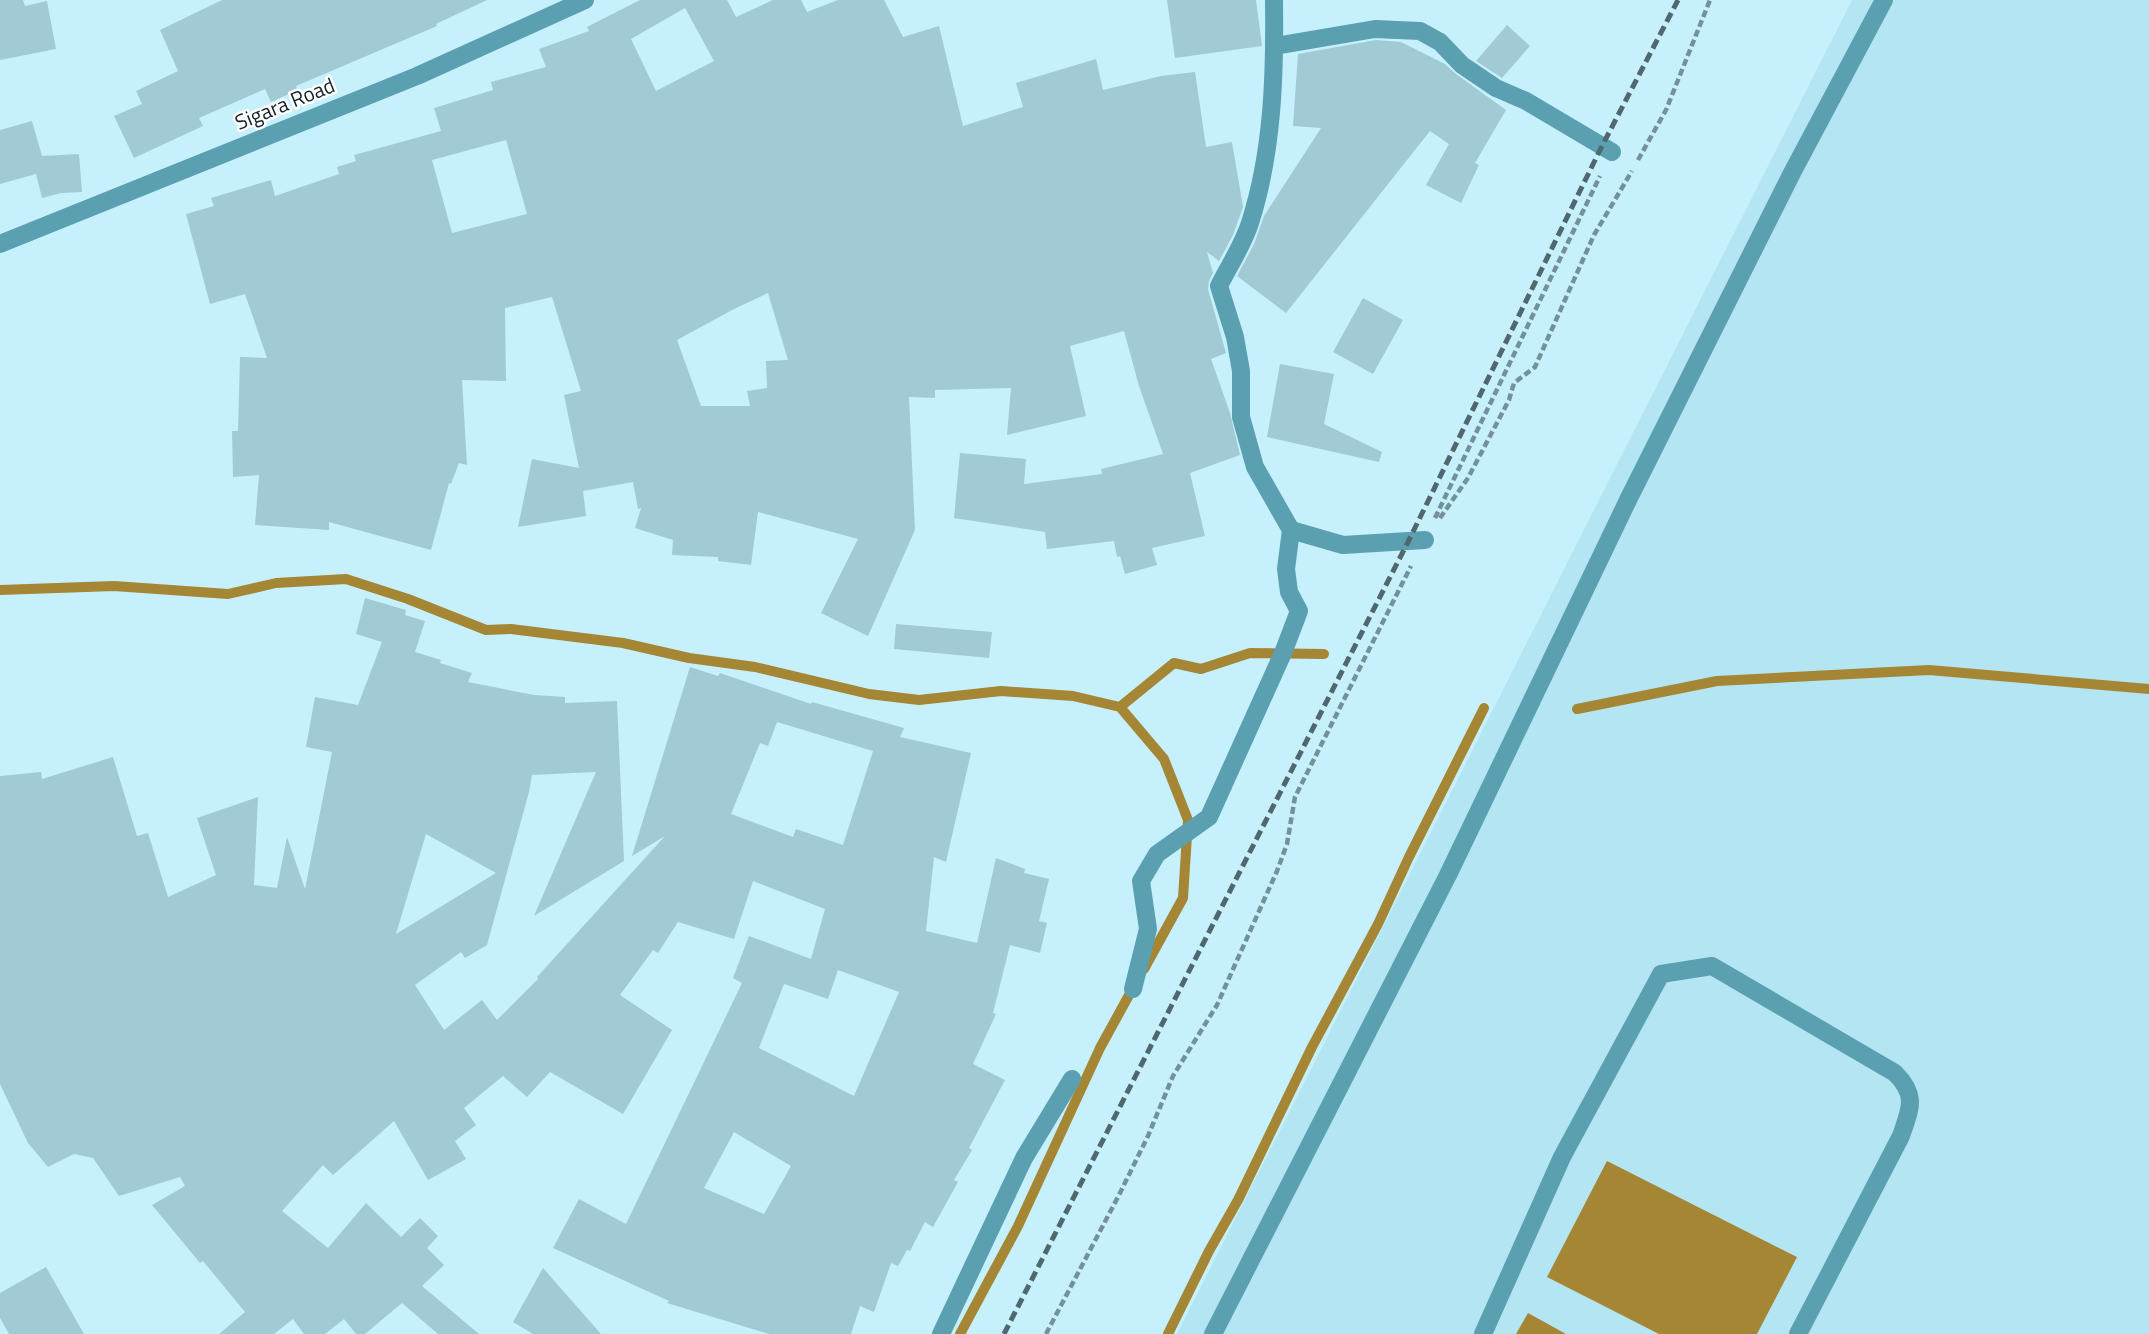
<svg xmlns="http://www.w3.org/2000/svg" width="2149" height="1334" font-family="'Titillium Web',sans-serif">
  <rect width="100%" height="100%" fill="#c6f0fc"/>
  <!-- built -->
  <path fill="#b3e5f3" d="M 1852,0 L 2149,0 L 2149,1334 L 1177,1334 Z"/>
  <!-- water -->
  <path fill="#a48635" d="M 1607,1161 L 1797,1257 L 1757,1334 L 1659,1334 L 1547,1277 Z
    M 1528,1313 L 1566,1334 L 1516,1334 Z"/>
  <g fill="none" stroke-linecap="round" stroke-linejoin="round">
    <!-- stream -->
    <path stroke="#a48635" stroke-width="10" d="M 0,590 L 114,586 L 228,594 L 276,583 L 346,579 L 408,599 L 486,630 L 511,629 L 623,643 L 689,658 L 755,667 L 869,694 L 919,700 L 1001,691 L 1073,696 L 1120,707 L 1164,759 L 1188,820 L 1183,898 L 1144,969
      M 1120,707 L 1174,663 L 1201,669 L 1250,653 L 1324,654
      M 1577,709 L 1717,681 L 1929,670 L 2149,689
      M 960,1334 L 1018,1226 L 1100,1048 L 1134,986
      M 1168,1334 L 1209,1251 L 1238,1200 L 1312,1047 L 1378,924 L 1409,857 L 1484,708"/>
  </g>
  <!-- building -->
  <path fill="#a1cad5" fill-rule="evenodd" d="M 0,0 L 23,0 L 25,6 L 47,1 L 56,49 L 0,60 Z
    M 222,0 L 487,0 L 436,24 L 437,26 L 296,86 L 298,90 L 271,102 L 265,89 L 199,118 L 203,126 L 134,158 L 114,116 L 142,104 L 136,91 L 178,71 L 160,30 Z
    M 640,0 L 727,0 L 736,17 L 773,0 L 801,0 L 807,12 L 838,0 L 884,0 L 903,37 L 939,26 L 963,126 L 1023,107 L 1016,83 L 1096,59 L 1103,90 L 1161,76 L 1195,72 L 1206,147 L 1232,142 L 1243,207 L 1233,235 L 1219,261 L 1207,252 L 1213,273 L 1209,281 L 1208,289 L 1226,353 L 1211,359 L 1230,413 L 1240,455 L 1190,473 L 1205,536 L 1152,548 L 1157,565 L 1125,574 L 1120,556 L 1117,557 L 1114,541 L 1047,549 L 1045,532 L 954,518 L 960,453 L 1026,459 L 1024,484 L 1102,474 L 1101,469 L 1163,454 L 1139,386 L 1124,331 L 1070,346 L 1086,416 L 1007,435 L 1011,388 L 935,390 L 935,398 L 909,397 L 915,530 L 868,636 L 821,613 L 858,539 L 758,512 L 751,565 L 718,561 L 718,557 L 672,555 L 673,540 L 635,528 L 641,508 L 638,509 L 633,482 L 583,491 L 586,516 L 518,527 L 532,459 L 579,468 L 564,395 L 581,391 L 552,297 L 505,308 L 506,381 L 462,380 L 467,465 L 459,463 L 451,484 L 449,483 L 431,550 L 329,522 L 329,530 L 255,525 L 259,475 L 233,477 L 232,431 L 238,431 L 240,357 L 267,358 L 245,294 L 210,304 L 186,214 L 214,206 L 211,198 L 271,180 L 275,196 L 339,174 L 337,167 L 356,161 L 354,155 L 441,131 L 434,108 L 493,90 L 491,82 L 546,67 L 539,49 L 589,31 L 587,27 ZM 685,8 L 714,61 L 656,91 L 631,39 ZM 506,140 L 527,214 L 452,233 L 432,160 ZM 768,293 L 788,360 L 766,361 L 767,388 L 747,391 L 750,406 L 701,406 L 677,340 L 734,309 Z
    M 1167,0 L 1256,0 L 1262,46 L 1175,58 Z
    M 1507,25 L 1530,46 L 1502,78 L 1476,61 Z
    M 1376,40 L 1401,42 L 1445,64 L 1456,74 L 1506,110 L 1475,163 L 1479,165 L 1461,203 L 1426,185 L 1449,144 L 1430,131 L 1286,313 L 1237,276 L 1254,244 L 1264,216 L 1321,128 L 1293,126 L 1298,54 Z
    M 32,121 L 42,156 L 79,154 L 82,192 L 61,193 L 42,198 L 36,174 L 0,184 L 0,130 Z
    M 1363,298 L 1403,320 L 1373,374 L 1333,352 Z
    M 1280,364 L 1334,374 L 1324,424 L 1382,452 L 1379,462 L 1267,437 Z
    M 365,598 L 406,610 L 405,615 L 425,621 L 415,652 L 441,660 L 440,663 L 472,673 L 468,682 L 534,695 L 565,697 L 565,703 L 617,701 L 624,861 L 534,916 L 596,772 L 532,775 L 529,792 L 487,945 L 465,958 L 461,952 L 415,985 L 444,1030 L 482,1000 L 497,1020 L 538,979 L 537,977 L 665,836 L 632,856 L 690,667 L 718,676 L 720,673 L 811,704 L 812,702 L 904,728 L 900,737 L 971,753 L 946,862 L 934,857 L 926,931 L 977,943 L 996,858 L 1025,869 L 1024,873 L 1049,879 L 1039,921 L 1047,923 L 1040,953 L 1010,945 L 993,1013 L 996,1014 L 973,1064 L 1005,1080 L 969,1148 L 972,1150 L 954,1180 L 958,1182 L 933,1227 L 925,1222 L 910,1251 L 907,1250 L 898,1266 L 891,1263 L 874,1312 L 860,1306 L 851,1334 L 769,1334 L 667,1303 L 669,1301 L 553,1248 L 579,1199 L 626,1224 L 742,983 L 733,978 L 749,936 L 811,959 L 825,909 L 753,881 L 734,939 L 678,922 L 658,953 L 653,950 L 620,995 L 672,1030 L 623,1114 L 550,1072 L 527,1097 L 503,1076 L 464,1108 L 476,1125 L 455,1141 L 466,1159 L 428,1180 L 394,1121 L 333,1175 L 323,1165 L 282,1211 L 328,1248 L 366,1203 L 401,1237 L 420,1218 L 438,1236 L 427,1248 L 444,1265 L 422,1286 L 479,1334 L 438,1334 L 402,1303 L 365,1334 L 356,1334 L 344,1319 L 325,1334 L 304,1334 L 293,1319 L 274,1334 L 219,1334 L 245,1312 L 203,1261 L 200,1263 L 152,1205 L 185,1186 L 180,1177 L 119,1196 L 93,1158 L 74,1154 L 48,1167 L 28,1143 L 0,1084 L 0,776 L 41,772 L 42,779 L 113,757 L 137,836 L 148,833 L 168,897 L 216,875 L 197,818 L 258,797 L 254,885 L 277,888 L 287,837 L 305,889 L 332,752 L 306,747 L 315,697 L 358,705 L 382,642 L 356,634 ZM 777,722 L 873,751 L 843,845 L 796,829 L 793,837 L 731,814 L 760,743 L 768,746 ZM 426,834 L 496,873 L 396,934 ZM 838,970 L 899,992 L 854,1096 L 759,1048 L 784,984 L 828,999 ZM 734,1132 L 791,1166 L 764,1214 L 704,1188 Z
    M 896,624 L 992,632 L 989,658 L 894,649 Z
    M 46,1267 L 84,1334 L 9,1334 L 0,1318 L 0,1293 Z
    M 543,1268 L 601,1334 L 533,1334 L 513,1322 Z"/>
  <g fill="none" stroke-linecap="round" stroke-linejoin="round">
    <!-- path -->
    <path stroke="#73919a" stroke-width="4.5" stroke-dasharray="7 3.5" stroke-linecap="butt" d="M 1638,160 L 1666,110 L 1710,0
      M 1435,518 L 1600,176
      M 1440,518 L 1468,478 L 1509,400 L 1514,383 L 1535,367 L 1594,235 L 1632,171
      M 1046,1334 L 1119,1195 L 1148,1136 L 1173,1076 L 1217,1005 L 1277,871 L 1287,844 L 1295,797 L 1411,566"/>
    <!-- lane -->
    <path stroke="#5ba0b1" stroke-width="18" d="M 1213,1334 L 1448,875 L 1629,498 L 1793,171 L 1884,0
      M 1483,1334 L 1562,1157 L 1661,974 L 1712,966 L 1895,1073 C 1918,1096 1910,1109 1901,1136 L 1798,1334"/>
    <!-- street -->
    <path stroke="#5ba0b1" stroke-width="18" d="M 1275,46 L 1375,29 L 1420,31 L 1440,42 L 1462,65 L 1496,88 L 1526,101 L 1612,152
      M 0,244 L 417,76 L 585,0
      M 1291,530 L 1343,545 L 1425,540
      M 1133,989 L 1148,929 L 1141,881 L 1157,854 L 1209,817 L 1283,653 L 1299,611 L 1289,592 L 1286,569 L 1291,530 L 1255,467 L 1241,417 L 1241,371 L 1235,337 L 1219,286 C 1229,266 1243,245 1250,223 C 1273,151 1275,75 1274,0
      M 941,1334 L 1024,1158 L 1072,1079"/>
    <!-- rail -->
    <path stroke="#4f676e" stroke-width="5" stroke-dasharray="10 5" stroke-linecap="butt" d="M 1004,1334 L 1409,540 L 1601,148 L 1678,0"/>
  </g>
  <g text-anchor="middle" stroke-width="5" stroke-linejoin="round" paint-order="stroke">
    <!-- street labels -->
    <g font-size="21" fill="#142428" stroke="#fff">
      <text transform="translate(285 104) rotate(-22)" y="7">Sigara Road</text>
    </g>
  </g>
</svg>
